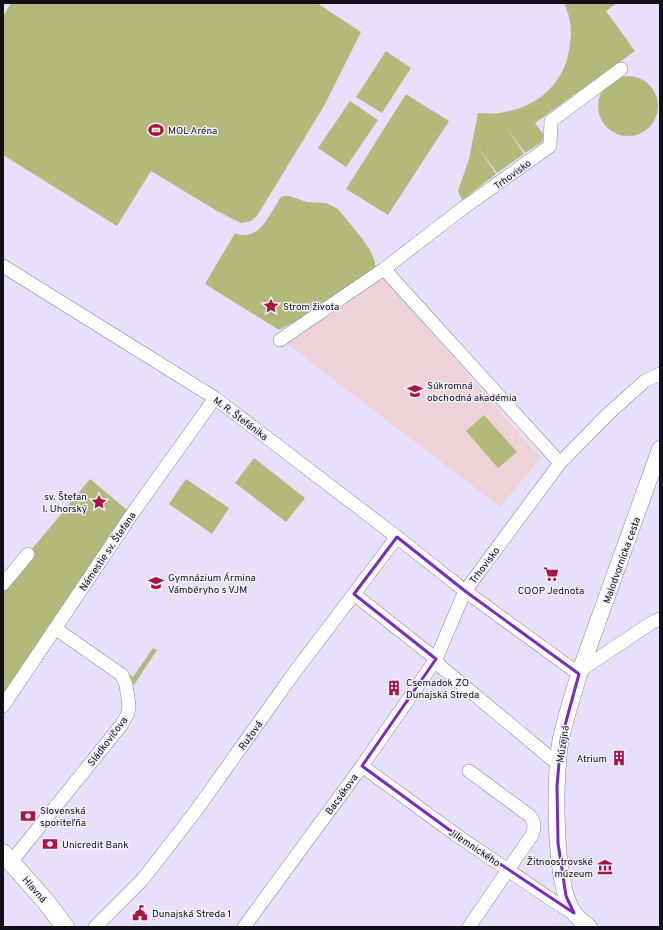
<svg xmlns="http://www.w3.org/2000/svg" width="663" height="930" font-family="Overpass,sans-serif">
  <rect width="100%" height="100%" fill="#e8dffc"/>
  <!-- education -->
  <path fill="#edd3d8" d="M 383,277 L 541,458 L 500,507 L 287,344 Z"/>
  <!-- green -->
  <path fill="#b3b97b" d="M 11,3 L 317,3 L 361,32 L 324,106 L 257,216 L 251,221 L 241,223 L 217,211 L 151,171 L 117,226 L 3,155 L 3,16 Z
    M 564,3 L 617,3 L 606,11 L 635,51 L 535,123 L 543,134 L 542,142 L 525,153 L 506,127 L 524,154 L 497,173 L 478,147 L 496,174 L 462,200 L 458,191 L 469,159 L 478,113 C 520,117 561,95 569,51 C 571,40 572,28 569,17 C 568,13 566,8 564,3 Z
    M 386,51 L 411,68 L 382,113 L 356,97 Z
    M598 106a30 30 0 1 1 60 0a30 30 0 1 1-60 0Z
    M 406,94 L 449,121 L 388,215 L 346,189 Z
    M 350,101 L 378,120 L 346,167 L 318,148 Z
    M 283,196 L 289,196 L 307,202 L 326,203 L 338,209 L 361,237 L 370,250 L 375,262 L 375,269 L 311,313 L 279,330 L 205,284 L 235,233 C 259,243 270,214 280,198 Z
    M 484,415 L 517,452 L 498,468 L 466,431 Z
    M 254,458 L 305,498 L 286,522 L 235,483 Z
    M 90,479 L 132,514 L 3,706 L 3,584 Z
    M 186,479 L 229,508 L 212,534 L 169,504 Z
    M 153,648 L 157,650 L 130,691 L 121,670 L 133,677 Z"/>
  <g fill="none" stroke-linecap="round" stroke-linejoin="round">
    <!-- minor casing -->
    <g stroke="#8c839e" stroke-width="14">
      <path id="minor" d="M 3,266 L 215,398 L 397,537 L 465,591 L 579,674
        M 384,269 L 560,463
        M 280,340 L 384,269 L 462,209 L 550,146 L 551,121 L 621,69
        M 3,584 L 28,554
        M 354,594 L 436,659 L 440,666 L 535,745 L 559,765
        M 581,670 L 651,623 L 660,619
        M 3,706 L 132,514 L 215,398
        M 362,766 L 455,834 L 555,902 L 574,913
        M 469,771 L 530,816 C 535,823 535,827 532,835 L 469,927
        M 11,862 L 122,724 L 128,713 L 129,705 L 126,685 L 122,675 L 56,629
        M 95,927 L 143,879 L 195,812 L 294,673 L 397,537
        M 244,927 L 362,766 L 419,684 L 436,659 L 465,591 L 560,463 L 608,414 L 645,381 L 660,374"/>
    </g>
    <!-- tertiary casing -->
    <g stroke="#8c839e" stroke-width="17">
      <path id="tertiary" d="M 589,927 C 584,923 577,918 574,913 C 553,884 554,774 561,738 C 566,716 573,695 579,674 L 660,449"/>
    </g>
    <!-- secondary casing -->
    <g stroke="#8c839e" stroke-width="19">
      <path id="secondary" d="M 3,853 L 47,903 L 65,927"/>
    </g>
    <!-- minor -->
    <use href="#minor" stroke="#fff" stroke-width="13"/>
    <!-- tertiary -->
    <use href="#tertiary" stroke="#fff" stroke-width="16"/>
    <!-- secondary -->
    <use href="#secondary" stroke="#fff" stroke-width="18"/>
  </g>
  <!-- marked area -->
  <path fill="none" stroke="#7b2cbf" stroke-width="3" stroke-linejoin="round" d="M 397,537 L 465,591 L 579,674 L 561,740 L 557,786 L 558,843 L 566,896 L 574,913 L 455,834 L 362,766 L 436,659 L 354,594 Z"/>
  <!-- icons -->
  <defs>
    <g id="stadium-bare" transform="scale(1.2)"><path d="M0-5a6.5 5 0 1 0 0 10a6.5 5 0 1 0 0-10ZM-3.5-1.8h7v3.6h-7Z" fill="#aa1441" stroke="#f3f0fb" stroke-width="2.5" paint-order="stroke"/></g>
    <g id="sight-bare" transform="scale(1.2)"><path d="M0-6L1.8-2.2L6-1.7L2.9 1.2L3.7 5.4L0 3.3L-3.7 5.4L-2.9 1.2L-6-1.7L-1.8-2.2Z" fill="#aa1441" stroke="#f3f0fb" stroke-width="2.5" paint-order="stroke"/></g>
    <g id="school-bare" transform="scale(1.2)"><path d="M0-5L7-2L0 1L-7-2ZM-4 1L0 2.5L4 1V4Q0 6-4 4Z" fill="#aa1441" stroke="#f3f0fb" stroke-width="2.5" paint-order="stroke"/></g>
    <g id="supermarket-bare" transform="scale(1.2)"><path d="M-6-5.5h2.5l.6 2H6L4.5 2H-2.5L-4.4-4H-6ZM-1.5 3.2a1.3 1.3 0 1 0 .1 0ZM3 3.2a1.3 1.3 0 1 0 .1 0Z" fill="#aa1441" stroke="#f3f0fb" stroke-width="2.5" paint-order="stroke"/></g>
    <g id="building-bare" transform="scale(1.2)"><path d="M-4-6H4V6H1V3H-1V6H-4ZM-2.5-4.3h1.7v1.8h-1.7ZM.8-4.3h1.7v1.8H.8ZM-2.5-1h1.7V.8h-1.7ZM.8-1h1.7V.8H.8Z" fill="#aa1441" stroke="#f3f0fb" stroke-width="2.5" paint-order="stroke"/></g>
    <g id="bank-bare" transform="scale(1.2)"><path d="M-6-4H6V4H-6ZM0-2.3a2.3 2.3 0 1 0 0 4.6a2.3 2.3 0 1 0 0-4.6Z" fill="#aa1441" stroke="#f3f0fb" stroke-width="2.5" paint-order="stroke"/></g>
    <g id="museum-bare" transform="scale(1.2)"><path d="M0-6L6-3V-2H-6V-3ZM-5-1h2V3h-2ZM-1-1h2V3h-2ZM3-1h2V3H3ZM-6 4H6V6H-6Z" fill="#aa1441" stroke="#f3f0fb" stroke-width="2.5" paint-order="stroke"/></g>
    <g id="civic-bare" transform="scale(1.2)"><path d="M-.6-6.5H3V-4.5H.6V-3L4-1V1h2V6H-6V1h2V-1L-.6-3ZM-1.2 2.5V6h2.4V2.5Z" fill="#aa1441" stroke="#f3f0fb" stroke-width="2.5" paint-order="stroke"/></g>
  </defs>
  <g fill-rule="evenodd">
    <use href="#stadium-bare" x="156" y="130"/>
    <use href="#sight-bare" x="271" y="306"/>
    <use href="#school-bare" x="415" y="391"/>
    <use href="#sight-bare" x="99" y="502"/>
    <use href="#supermarket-bare" x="551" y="574"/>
    <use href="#school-bare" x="156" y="583"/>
    <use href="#building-bare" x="394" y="688"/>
    <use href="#building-bare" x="619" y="758"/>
    <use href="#bank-bare" x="28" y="816"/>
    <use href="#bank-bare" x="50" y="844"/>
    <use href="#museum-bare" x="605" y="867"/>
    <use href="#civic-bare" x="140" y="913"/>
  </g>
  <g text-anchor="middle" stroke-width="3" stroke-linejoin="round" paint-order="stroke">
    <!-- poi labels -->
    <g font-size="10" fill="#120f18" stroke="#f3f0fb" text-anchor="start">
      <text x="168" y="134">MOL Aréna</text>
      <text x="283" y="310">Strom života</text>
      <text x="427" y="389">Súkromná<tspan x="427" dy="12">obchodná akadémia</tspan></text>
      <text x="87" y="500" text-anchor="end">sv. Štefan<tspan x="87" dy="12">I. Uhorský</tspan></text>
      <text x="168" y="581">Gymnázium Ármina<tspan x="168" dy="12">Vámbéryho s VJM</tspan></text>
      <text x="551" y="594" text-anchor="middle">COOP Jednota</text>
      <text x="406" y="686">Csemadok ZO<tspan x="406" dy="12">Dunajská Streda</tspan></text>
      <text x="607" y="762" text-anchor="end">Atrium</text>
      <text x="40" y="814">Slovenská<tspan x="40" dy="12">sporiteľňa</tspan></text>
      <text x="62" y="848">Unicredit Bank</text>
      <text x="593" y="865" text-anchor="end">Žitnoostrovské<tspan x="593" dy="12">múzeum</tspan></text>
      <text x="152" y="917">Dunajská Streda 1</text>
    </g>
    <!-- street labels -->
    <g font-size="10" fill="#120f18" stroke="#f3f0fb">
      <text transform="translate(512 174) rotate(-36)" y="4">Trhovisko</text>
      <text transform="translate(241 418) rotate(37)" y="4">M. R. Štefánika</text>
      <text transform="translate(107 551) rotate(-56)" y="4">Námestie sv. Štefana</text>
      <text transform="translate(621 560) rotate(-70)" y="4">Malodvornícka cesta</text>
      <text transform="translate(484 565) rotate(-53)" y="4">Trhovisko</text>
      <text transform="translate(250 735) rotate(-54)" y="4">Ružová</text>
      <text transform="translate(107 741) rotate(-53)" y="4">Sládkovičova</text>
      <text transform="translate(562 744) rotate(-81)" y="4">Múzejná</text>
      <text transform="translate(341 794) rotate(-54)" y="4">Bacsákova</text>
      <text transform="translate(475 847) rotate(34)" y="4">Jilemnického</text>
      <text transform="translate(35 889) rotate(49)" y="4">Hlavná</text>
    </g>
  </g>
  <!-- border -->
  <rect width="663" height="930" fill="none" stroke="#120f18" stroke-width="8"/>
</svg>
